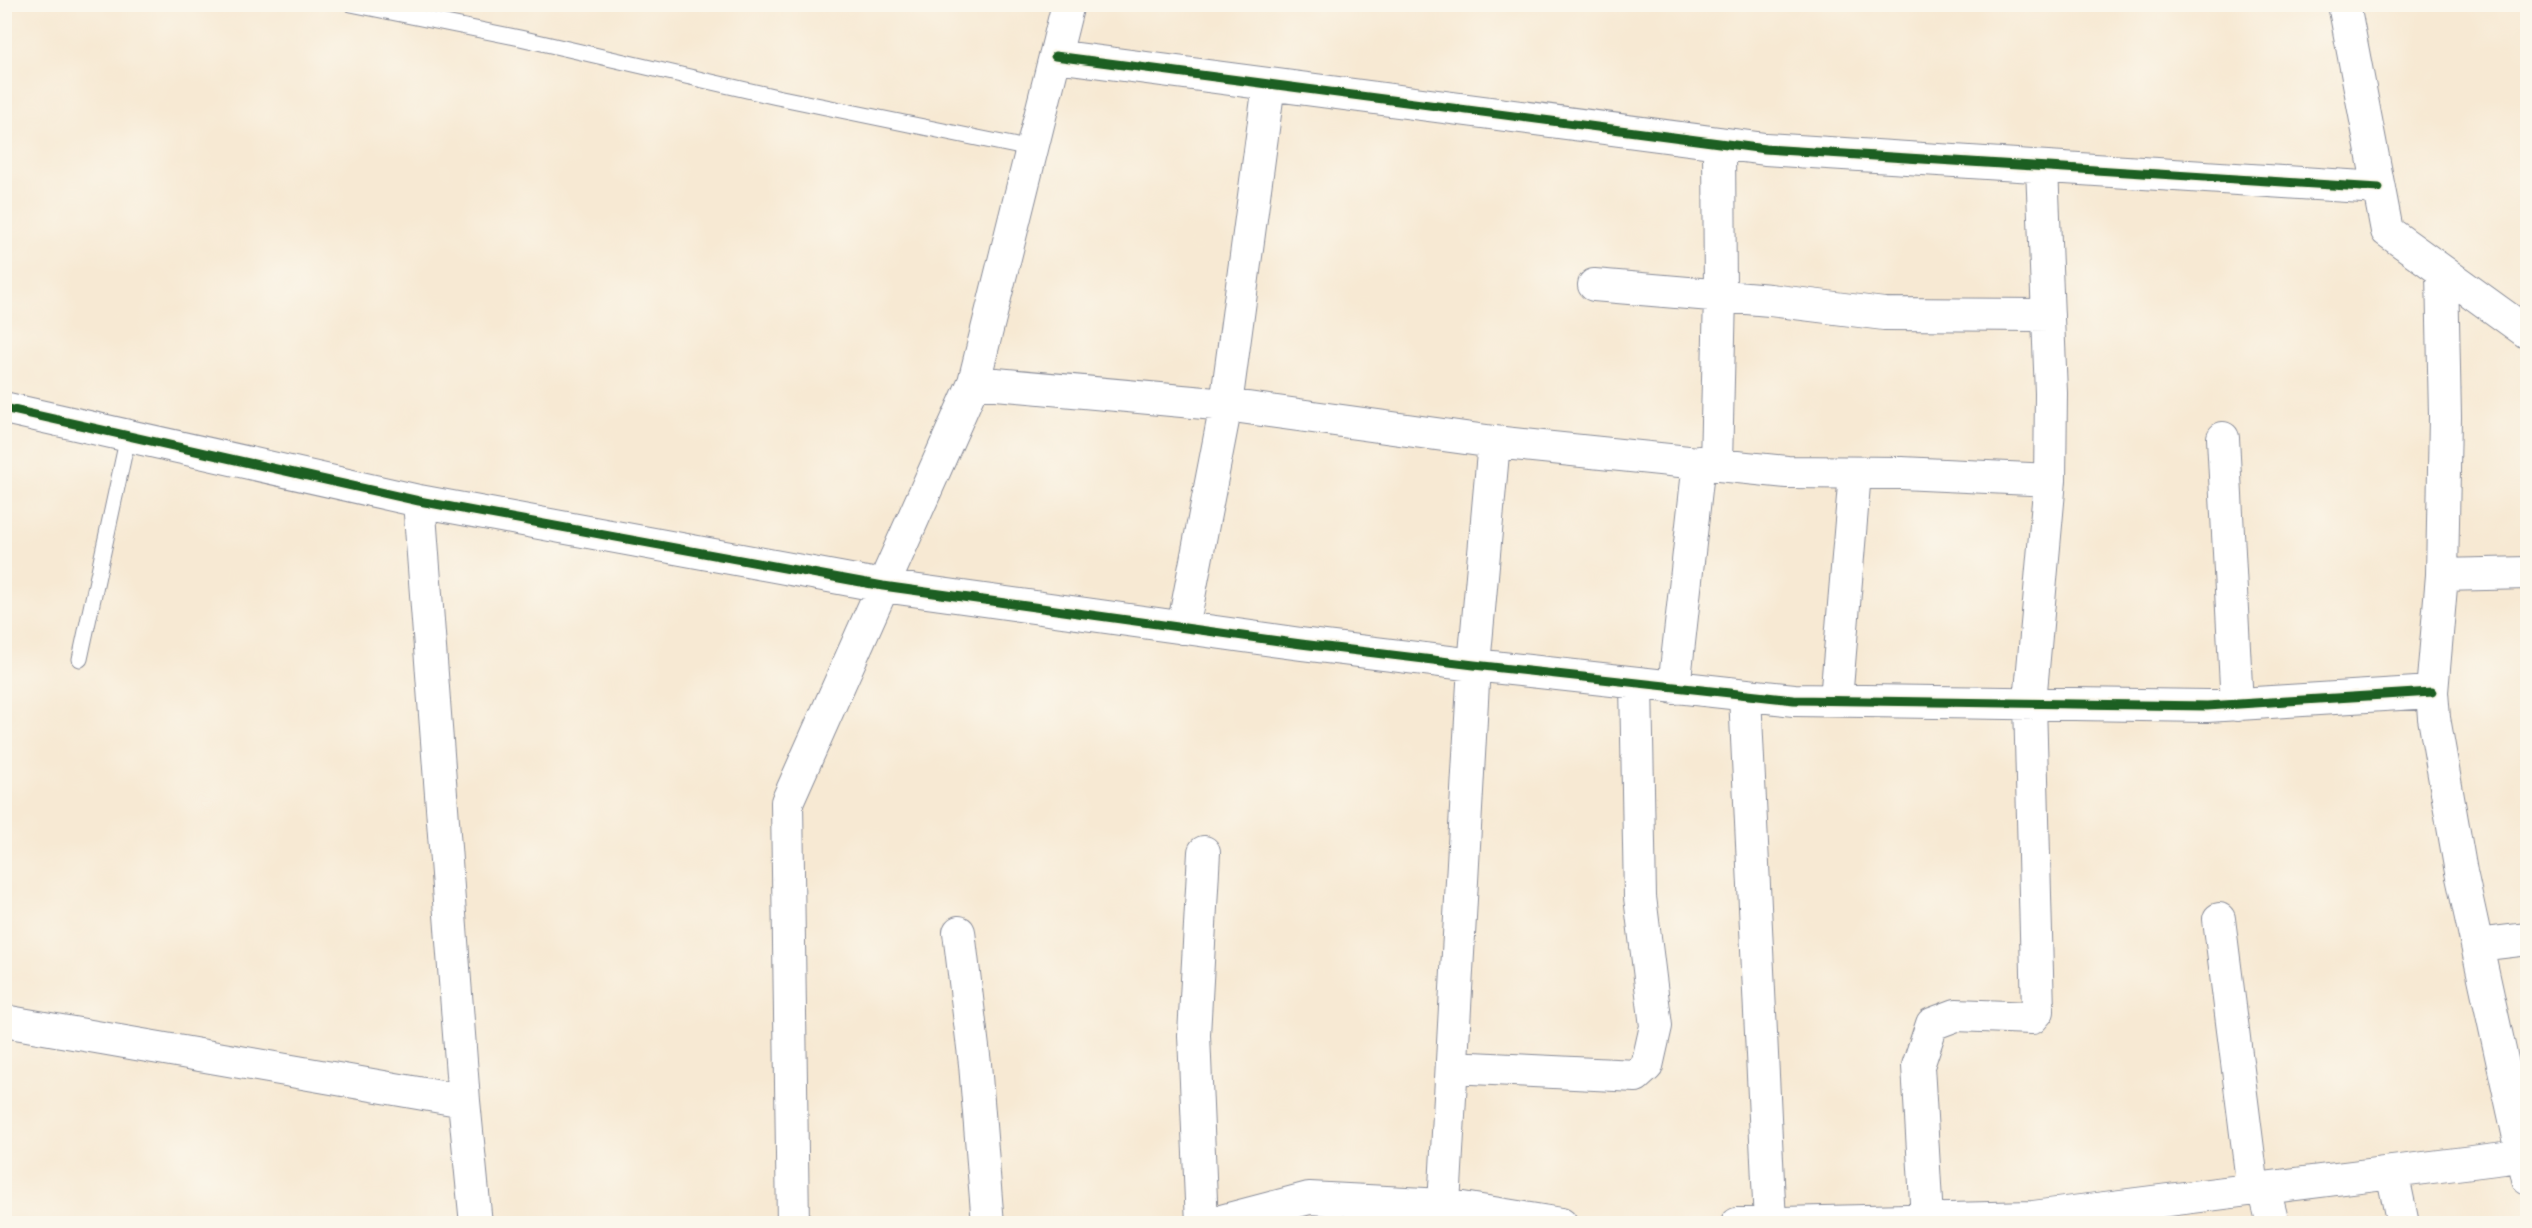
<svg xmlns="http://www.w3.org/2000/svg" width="2532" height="1228" font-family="Pangolin,sans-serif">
  <rect width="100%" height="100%" fill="#fbf7ec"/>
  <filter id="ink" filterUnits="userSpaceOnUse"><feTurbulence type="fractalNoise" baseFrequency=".0167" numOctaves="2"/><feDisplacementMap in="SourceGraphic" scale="12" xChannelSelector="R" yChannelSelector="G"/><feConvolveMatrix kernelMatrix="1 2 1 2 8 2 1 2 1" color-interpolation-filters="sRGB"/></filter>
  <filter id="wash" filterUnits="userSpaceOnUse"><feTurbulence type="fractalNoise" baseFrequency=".008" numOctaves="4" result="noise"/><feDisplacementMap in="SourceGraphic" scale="24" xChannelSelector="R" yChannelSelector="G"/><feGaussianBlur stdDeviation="1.35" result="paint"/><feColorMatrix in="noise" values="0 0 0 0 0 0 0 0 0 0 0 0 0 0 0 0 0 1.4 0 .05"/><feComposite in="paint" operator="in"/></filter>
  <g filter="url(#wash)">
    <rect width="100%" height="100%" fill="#f7e9d3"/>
  </g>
  <g filter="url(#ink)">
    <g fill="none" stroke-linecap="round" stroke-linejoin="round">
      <!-- lane casing -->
      <g stroke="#898c98" stroke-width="17">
        <path id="lane" d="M 351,4 L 520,38 L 777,97 L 1031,149
          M 80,659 L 128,436"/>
      </g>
      <!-- street casing -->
      <g stroke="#898c98" stroke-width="34">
        <path id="street" d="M 2344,4 L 2387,231 L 2528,333
          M 1055,56 L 1765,149 L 2379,188
          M 2442,272 L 2445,417 L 2442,575 L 2432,692 L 2434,718 L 2461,872 L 2528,1179
          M 1594,285 L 1770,300 L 1884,314 L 2048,315
          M 974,382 L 1226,405 L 1494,442 L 1787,472 L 1901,473 L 2050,480
          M 4,408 L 419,501 L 883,586 L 1301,644 L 1474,665 L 1794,700 L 2207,706 L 2432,692
          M 2223,438 L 2237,705
          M 1716,464 L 1720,295 L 1719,143
          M 419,501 L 464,1101
          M 2442,575 L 2528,573
          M 1183,628 L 1226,405 L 1269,84
          M 1674,688 L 1699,462
          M 1745,696 L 1770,1223
          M 1836,700 L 1855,473
          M 2219,919 L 2253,1189
          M 959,932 L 975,1064 L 988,1224
          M 2477,945 L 2528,939
          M 4,1021 L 464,1101 L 476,1224
          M 1452,1067 L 1636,1076 L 1647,1066 L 1656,1026 L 1640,897 L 1636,683
          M 2392,1172 L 2403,1224
          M 2264,1188 L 2273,1224
          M 1444,1205 L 1474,665 L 1494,442
          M 1927,1219 L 1918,1066 L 1932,1024 L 1956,1015 L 2032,1018 L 2038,1011 L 2030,702 L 2050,480 L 2051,393 L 2042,167
          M 793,1224 L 787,802 L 974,382 L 1068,4
          M 1202,1224 L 1194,1035 L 1204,852
          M 1210,1224 L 1309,1198 L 1444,1205 L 1561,1224
          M 1737,1224 L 2033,1217 L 2528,1155"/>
      </g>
      <!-- lane -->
      <use href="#lane" stroke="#fff" stroke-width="15"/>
      <!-- street -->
      <use href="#street" stroke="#fff" stroke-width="32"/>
      <!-- cycleway casing -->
      <g stroke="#fbf7ec" stroke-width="13">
        <path id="cycleway" d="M 1055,56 L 1765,149 L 2379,188
          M 4,408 L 419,501 L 883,586 L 1301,644 L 1474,665 L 1794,700 L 2207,706 L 2432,692"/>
      </g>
      <!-- cycleway -->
      <use href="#cycleway" stroke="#1b5e20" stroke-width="9"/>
    </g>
  </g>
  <!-- margin -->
  <rect width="2532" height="1228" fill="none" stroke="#fbf7ec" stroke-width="24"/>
</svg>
